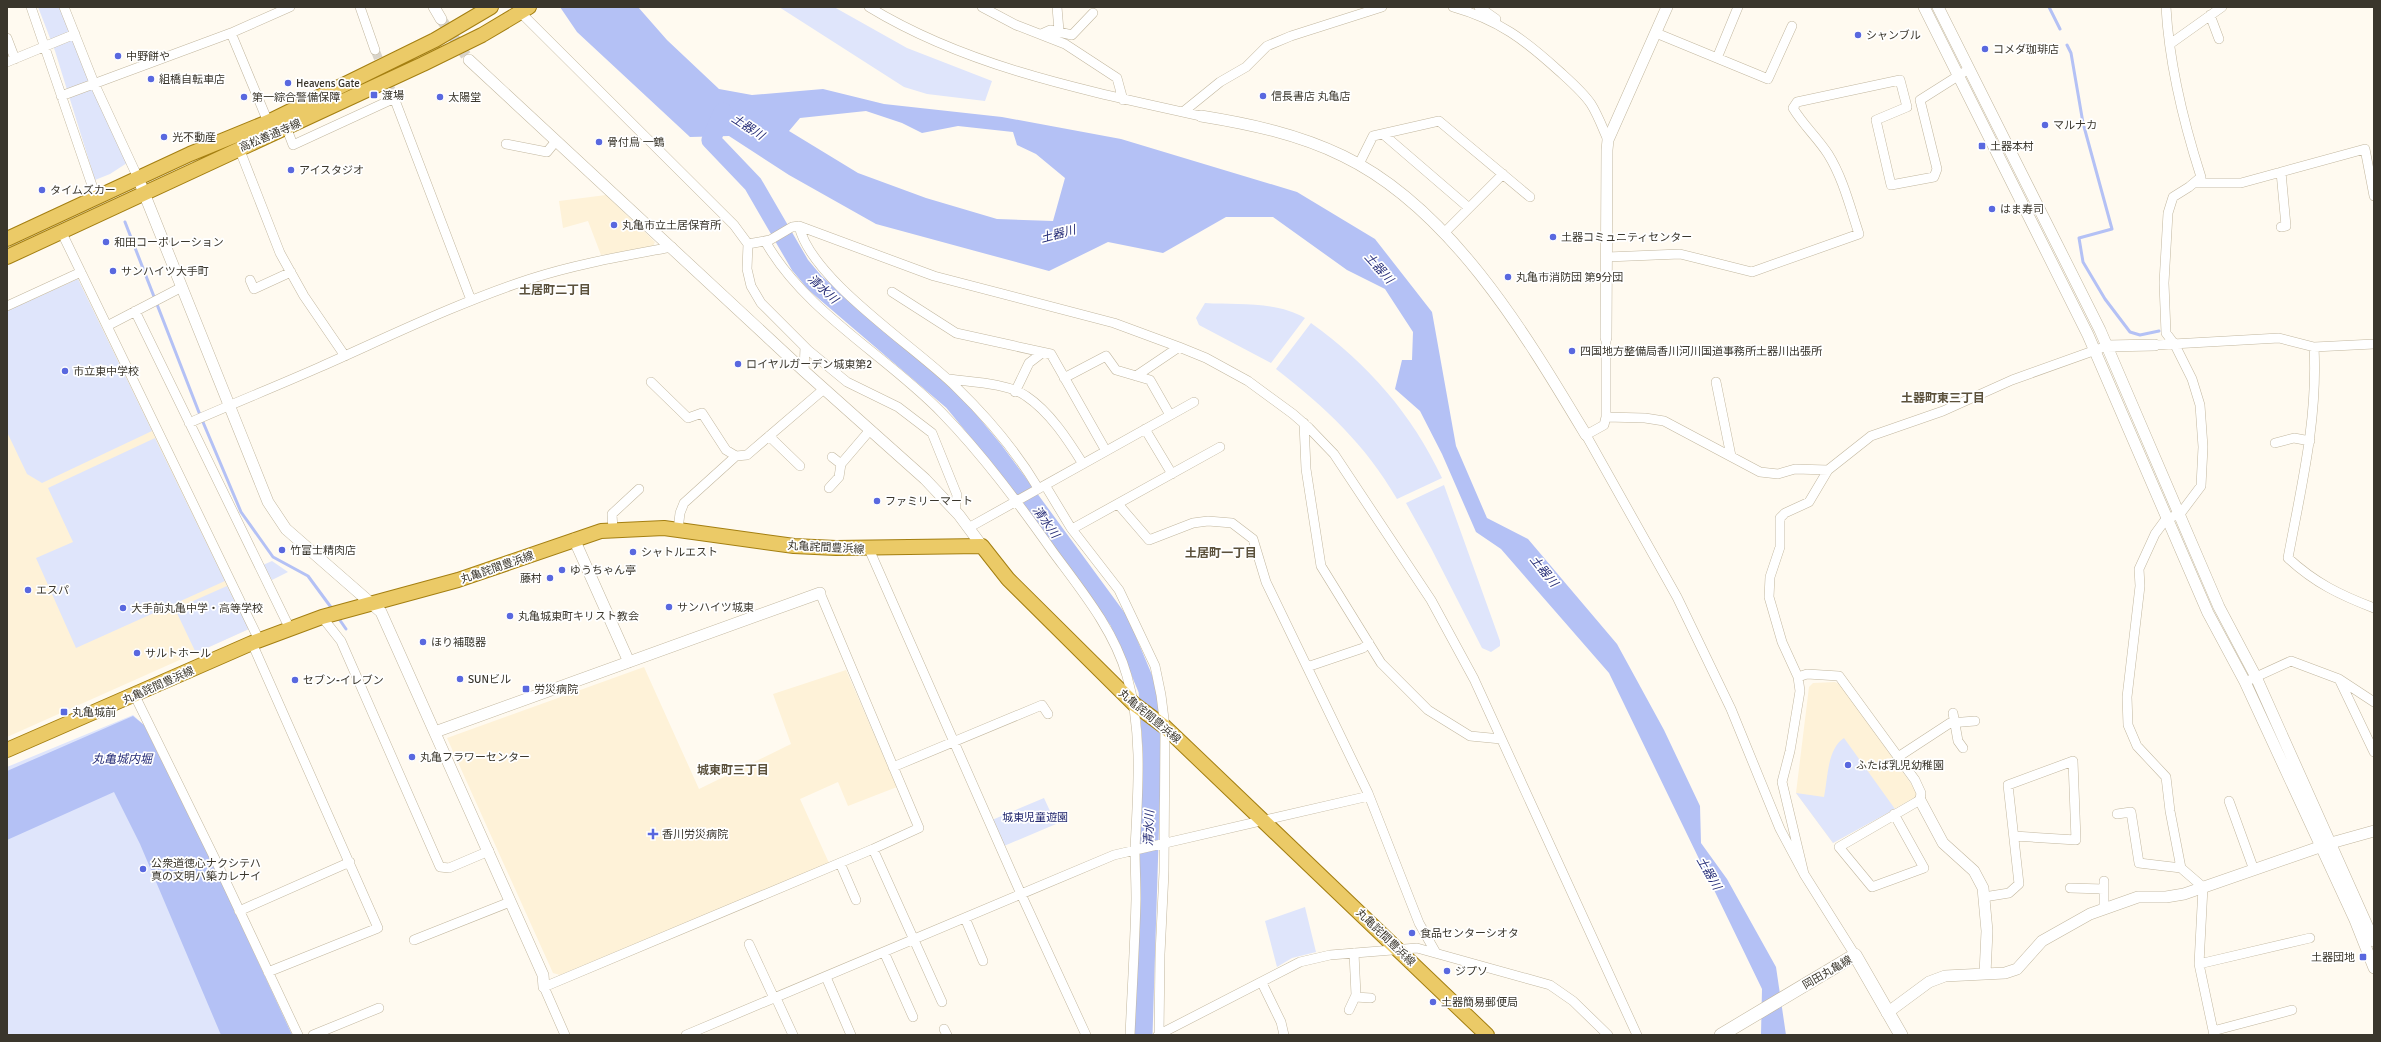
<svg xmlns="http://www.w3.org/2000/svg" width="2381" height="1042" font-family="Signika,'Noto Sans JP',sans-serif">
  <rect width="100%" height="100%" fill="#fffaf0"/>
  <!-- built -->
  <path fill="#fef2d8" d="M 606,195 L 655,242 L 652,248 L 601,255 L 588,221 L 563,228 L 559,201 Z
    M 78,279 L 249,629 L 7,737 L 7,311 Z
    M 644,667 L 699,789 L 791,744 L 773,694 L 846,670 L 897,787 L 848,806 L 838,782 L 800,799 L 829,863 L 560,975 L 553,973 L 447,738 Z
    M 1835,682 L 1841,685 L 1919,795 L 1833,843 L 1796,793 L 1809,687 L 1813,683 Z"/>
  <!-- green -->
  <path fill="#dfe5fb" d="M 38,7 L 60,7 L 92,89 L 127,163 L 110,174 L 95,180 L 55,51 Z
    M 779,7 L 834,7 L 907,48 L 992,81 L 985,101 L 927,94 L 904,87 Z
    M 78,279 L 152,431 L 42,483 L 27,474 L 7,432 L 7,311 Z
    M 1205,303 C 1236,305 1277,301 1305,318 L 1271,363 L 1199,325 L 1196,318 Z
    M 1311,323 C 1368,364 1412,414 1442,478 L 1397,499 C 1365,444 1326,408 1276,369 Z
    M 155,438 L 225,581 L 76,648 L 36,558 L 73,542 L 48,488 Z
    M 1444,485 L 1500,641 L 1500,646 L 1491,652 L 1482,648 L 1431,548 L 1406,503 Z
    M 272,561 L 288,572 L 272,580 L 263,565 Z
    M 227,586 L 249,629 L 196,653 L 175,609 Z
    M 133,715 L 144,725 L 220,879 L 293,1035 L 7,1035 L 7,767 Z
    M 1844,738 L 1895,809 L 1833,843 L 1796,793 L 1824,797 C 1828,778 1827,749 1844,738 Z
    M 1044,798 L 1056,824 L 1004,846 L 992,820 Z
    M 1305,907 L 1316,952 L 1292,958 L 1277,967 L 1265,921 Z"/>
  <!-- water -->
  <path fill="#b4c1f5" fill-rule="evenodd" d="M 560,7 L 638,7 L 667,40 L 719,89 L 752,95 L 823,89 L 884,104 L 1002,117 L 1121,139 L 1297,192 L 1375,239 L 1432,312 L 1456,446 L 1487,518 L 1528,539 L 1617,644 L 1664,730 L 1700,806 L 1701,843 L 1727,879 L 1776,967 L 1786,1035 L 1761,1035 L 1762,989 L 1609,673 L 1501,549 L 1476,532 L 1442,454 L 1420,411 L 1395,389 L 1402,360 L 1412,360 L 1413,332 L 1385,289 L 1347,270 L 1273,217 L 1226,217 L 1163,253 L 1108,242 L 1049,271 L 876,224 L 789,175 L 729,136 L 690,137 L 577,32 ZM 866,111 L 902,123 L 922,133 L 958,126 L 1013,132 L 1017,145 L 1036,154 L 1065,178 L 1053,221 L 997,219 L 926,198 L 858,173 L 789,131 L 800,118 Z
    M 133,716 L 144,725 L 220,879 L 292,1035 L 221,1035 L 140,844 L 114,792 L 7,840 L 7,771 Z"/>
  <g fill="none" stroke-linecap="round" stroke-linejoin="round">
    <!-- stream -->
    <path stroke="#b4c1f5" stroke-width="3" d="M 2049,7 L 2060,29
      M 2067,45 L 2071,53 L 2083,123 L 2112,229 L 2079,238 L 2083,262 L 2105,299 L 2130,332 L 2140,335 L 2159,331
      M 125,222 L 200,415 L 241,512 L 273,557 L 308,576 L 333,610
      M 337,616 L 346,629"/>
    <!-- river -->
    <path stroke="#b4c1f5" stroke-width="19" d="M 723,112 L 711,140 L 753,184 L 800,265 L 815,283 L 953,401 L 995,452 L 1119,621 L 1148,690 L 1152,748 L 1143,1035"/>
    <!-- minor-tunnel -->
    <path stroke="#d8d3c9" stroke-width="9" stroke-dasharray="9 4.5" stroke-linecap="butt" d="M 375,50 L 393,95"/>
    <!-- tertiary-tunnel -->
    <path stroke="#d8d3c9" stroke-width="11" stroke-dasharray="11 5.5" stroke-linecap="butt" d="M 441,19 L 469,60"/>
    <!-- minor casing -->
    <g stroke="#c2b79f" stroke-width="10">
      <path id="minor" d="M 31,7 L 96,197
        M 64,7 L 94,83 L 138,178
        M 360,7 L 375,50
        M 869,7 C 969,68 1088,91 1201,116
        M 982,7 L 1016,25 L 1065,44 L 1117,78 L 1123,100
        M 1057,7 L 1059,31
        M 1453,7 C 1499,20 1525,40 1559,71 C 1570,81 1583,92 1591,104 C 1598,115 1603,129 1608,140
        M 1479,7 L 1496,19
        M 2166,7 C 2169,62 2184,124 2201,177 L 2189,187 L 2173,197 L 2168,213 L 2164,283 L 2166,333 L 2175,345 L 2192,379 L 2200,405 L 2203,447 L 2201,486 L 2180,514 L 2166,519 L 2155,534 L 2139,569 L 2140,586 L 2127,697 L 2128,725 L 2137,746 L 2166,777 L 2170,811 L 2181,868 L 2203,887 L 2199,964 L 2214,1035
        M 518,10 L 734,225 L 748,244 L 770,240 L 792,227 L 799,226 L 934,276 L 1114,323 L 1179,347 L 1206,358 L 1248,381 L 1293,414 L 1309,428 L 1334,454 L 1431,600 L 1474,679 L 1637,1035
        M 2210,15 L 2219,39
        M 231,33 L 268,122
        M 1656,33 L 1768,79 L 1792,26
        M 1041,34 L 1050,30 L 1072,35 L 1093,13
        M 7,38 L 15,59
        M 2170,44 L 2222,7
        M 1717,58 L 1738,7
        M 7,62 L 75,34
        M 393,95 L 471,300
        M 61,96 L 231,33 L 290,7
        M 1183,112 L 1220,82 L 1246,67 L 1267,46 L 1291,36 L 1382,7
        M 285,124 L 293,145 L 395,98
        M 1383,134 L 1469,208
        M 506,144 L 547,152 L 556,141
        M 239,148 L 280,253 L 304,296 L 345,356
        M 1359,164 L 1373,136 L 1439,121 L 1530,197
        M 2281,172 L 2286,226 L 2281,227
        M 2194,183 L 2241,183 L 2365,149 L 2374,196
        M 799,226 C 811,280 916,347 956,387 C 987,417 1016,451 1038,488
        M 61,231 L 259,640
        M 1444,233 L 1503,174
        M 765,241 C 805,312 886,355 942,413 C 983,455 1019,504 1053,552 C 1081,590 1114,630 1127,676 C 1143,733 1138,790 1135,848 C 1135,865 1136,882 1136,899 C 1135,944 1132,990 1130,1035
        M 748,244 L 747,269 L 751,286 L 761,303 L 808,350 L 847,382 L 898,407 L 932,433 L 957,495 L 955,511
        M 1607,257 L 1680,254 L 1752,272 L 1859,234 C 1850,207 1843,178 1828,154 C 1817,137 1803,125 1793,108 L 1797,102 L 1900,80 L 1907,107 L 1876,120 L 1891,185 L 1934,177 L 1937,169 L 1920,100 L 1969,69
        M 250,280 L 254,289 L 291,272
        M 892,292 L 956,333 L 1051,354 L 1106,451
        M 7,306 L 81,272
        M 135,311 L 290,629
        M 107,326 L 182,287
        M 1606,338 L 1606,417 L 1604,425 L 1586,435 L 1677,597 L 1731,709 L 1780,829 L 1804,874 L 1855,955
        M 2155,345 L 2279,338 L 2314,347 L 2374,344
        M 2314,347 C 2318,419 2301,488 2288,558 C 2315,583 2340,595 2374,608
        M 804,371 L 805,347
        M 1136,376 L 1179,347
        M 1064,378 L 1106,356 L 1116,370 L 1150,380 L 1170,415
        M 949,379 C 971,382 1008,383 1026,396 C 1050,412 1068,440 1083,464
        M 651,382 L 688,418 L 702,413 L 726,450 L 736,456
        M 1716,382 L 1731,456
        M 1015,392 L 1029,363 L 1042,353
        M 1606,417 L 1645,418 L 1664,421 L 1760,472 L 1778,474 L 1795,469 L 1828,470
        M 189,423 C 232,404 277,386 320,367 C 390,336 457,303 530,279 C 576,264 624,256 672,247
        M 1304,423 L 1306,469 L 1321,566 L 1381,663 L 1428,710 L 1470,736 L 1501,739
        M 1145,429 L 1172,474
        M 769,436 L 800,466
        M 2275,443 L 2294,438 L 2310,441
        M 832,457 L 841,464
        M 1045,485 L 1071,528 L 1119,590 L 1155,666 L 1161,695 L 1165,727 L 1164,872 L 1160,954 L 1159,1035
        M 829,488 L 839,477 L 841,464 L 870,430
        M 1118,504 L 1149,540 L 1193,523 L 1208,521 L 1232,523 L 1253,539 L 1266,582 L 1368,793 L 1419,923 L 1436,953
        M 970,527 L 1194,402
        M 1072,529 L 1220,447
        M 613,530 L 612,514 L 639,489
        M 678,530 L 680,513 L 684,503 L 736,456 L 747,455 L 824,389
        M 869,549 L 1021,894 L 1086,1035
        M 322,617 L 341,641 L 440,867 L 449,868 L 489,851
        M 252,643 L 378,928 L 268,972
        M 1307,667 L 1363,648 L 1369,643
        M 1798,677 L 1807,674 L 1839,676 L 1915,780 L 1921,793 L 1920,800 L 1839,847 L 1872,887 L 1924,868 L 1894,814
        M 2340,681 L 2374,752
        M 2245,682 L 2291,661 L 2339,679 L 2374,702
        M 135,696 L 217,863 L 298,1035
        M 1953,713 L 1958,741 L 1963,748
        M 1898,757 L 1950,723 L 1975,721
        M 893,767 L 1042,705 L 1048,714
        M 2229,801 L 2254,870
        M 2117,814 L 2131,812 L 2139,863 L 2181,868
        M 873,849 L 942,1002
        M 840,863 L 856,900
        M 1804,874 L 1782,782 L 1790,751 L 1800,691 L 1798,677 L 1782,642 L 1769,597 L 1770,577 L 1780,547 L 1780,518 L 1785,513 L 1809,502 L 1828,470 L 1871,436 L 1943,411 L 2012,380 L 2107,346
        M 2070,888 L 2104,889
        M 1984,897 L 2009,893 L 2019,884 L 2008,785 L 2073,761 L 2076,840 L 2014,836
        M 2104,909 L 2104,881
        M 239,911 L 350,862
        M 965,918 L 983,961
        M 414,940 L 510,902
        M 749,944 L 774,998
        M 884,952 L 913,1017
        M 2199,964 L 2310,938
        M 826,977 L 851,1035
        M 1262,983 L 1281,1022 L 1284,1035
        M 1355,997 L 1371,998
        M 776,998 L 793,1035
        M 1349,1010 L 1356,995 L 1354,953
        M 944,1029 L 947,1035
        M 2213,1031 L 2292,1010
        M 313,1035 L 379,1008
        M 565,1035 L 544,987 L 873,849 L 919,828 L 820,593
        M 686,1035 L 1114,855 L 1369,796
        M 1158,1035 L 1300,962 L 1330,955 L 1417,948 L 1550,985 L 1573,1001 L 1608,1035"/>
    </g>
    <!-- tertiary casing -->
    <g stroke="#c2b79f" stroke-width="12">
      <path id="tertiary" d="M 434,7 L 441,19
        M 1924,7 L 2088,335 L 2208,613 L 2245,682 L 2355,920 L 2374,968
        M 1938,7 L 2100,330 L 2219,607 L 2256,677 L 2374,941
        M 469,60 L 804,371 L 925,479 L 959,515 L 982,546
        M 1201,116 C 1250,124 1298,134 1343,156 C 1451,208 1526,335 1586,435
        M 138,178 L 268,502 L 286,529 L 381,612 L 543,975 L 544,987
        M 1606,338 L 1607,150 L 1608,140 L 1667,7
        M 2107,346 L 2155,345
        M 574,539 L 629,662
        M 435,732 L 820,593
        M 1920,800 L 1943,843 L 1974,871 L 1983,888 L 1987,931 L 1985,974
        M 1887,1013 L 1929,982 L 1945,976 L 2005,973 L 2017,969 L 2042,941 L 2090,914 L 2138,897 L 2166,897 L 2184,894 L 2331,843 L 2374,831"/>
    </g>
    <!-- secondary casing -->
    <g stroke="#c2b79f" stroke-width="14">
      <path id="secondary" d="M 1721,1035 L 1855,955 L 1901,1035"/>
    </g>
    <!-- primary casing -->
    <g stroke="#a47f11" stroke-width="16">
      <path id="primary" d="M 7,239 L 190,154 L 268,122 L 435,40 L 491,7
        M 7,257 L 423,64 L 482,35 L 529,7
        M 7,750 L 252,643 L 322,617 L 458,580 L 601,531 L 664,528 L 794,546 L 836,548 L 982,546 L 1008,579 L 1134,704 L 1165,727 L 1487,1035"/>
    </g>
    <!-- minor -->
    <use href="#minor" stroke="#fff" stroke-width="9"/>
    <!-- tertiary -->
    <use href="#tertiary" stroke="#fff" stroke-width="11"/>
    <!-- secondary -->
    <use href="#secondary" stroke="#fff" stroke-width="13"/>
    <!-- primary -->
    <use href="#primary" stroke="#ebca67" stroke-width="14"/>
  </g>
  <!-- markers -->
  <g fill="#5968df" stroke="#fff" stroke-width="1.5">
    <circle cx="1858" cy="35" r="4"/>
    <circle cx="1985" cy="49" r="4"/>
    <circle cx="118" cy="56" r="4"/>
    <circle cx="151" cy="79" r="4"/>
    <circle cx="288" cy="83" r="4"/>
    <rect x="370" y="91" width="8" height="8" rx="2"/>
    <circle cx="1263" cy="96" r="4"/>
    <circle cx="244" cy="97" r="4"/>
    <circle cx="440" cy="97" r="4"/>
    <circle cx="2045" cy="125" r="4"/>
    <circle cx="164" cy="137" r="4"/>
    <circle cx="599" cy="142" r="4"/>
    <rect x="1978" y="142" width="8" height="8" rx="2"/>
    <circle cx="291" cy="170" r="4"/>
    <circle cx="42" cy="190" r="4"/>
    <circle cx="1992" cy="209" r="4"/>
    <circle cx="614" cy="225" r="4"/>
    <circle cx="1553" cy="237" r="4"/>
    <circle cx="106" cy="242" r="4"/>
    <circle cx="113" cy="271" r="4"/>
    <circle cx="1508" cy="277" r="4"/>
    <circle cx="1572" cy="351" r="4"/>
    <circle cx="738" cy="364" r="4"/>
    <circle cx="65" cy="371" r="4"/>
    <circle cx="877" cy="501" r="4"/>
    <circle cx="282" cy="550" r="4"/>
    <circle cx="633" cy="552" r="4"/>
    <circle cx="562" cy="570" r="4"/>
    <circle cx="550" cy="578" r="4"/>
    <circle cx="28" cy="590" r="4"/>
    <circle cx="669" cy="607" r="4"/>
    <circle cx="123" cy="608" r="4"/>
    <circle cx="510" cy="616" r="4"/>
    <circle cx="423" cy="642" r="4"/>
    <circle cx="137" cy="653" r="4"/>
    <circle cx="460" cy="679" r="4"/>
    <circle cx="295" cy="680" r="4"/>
    <rect x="522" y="685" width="8" height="8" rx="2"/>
    <rect x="60" y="708" width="8" height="8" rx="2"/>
    <circle cx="412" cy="757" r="4"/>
    <circle cx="1848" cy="765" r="4"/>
    <path d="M651 828h4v4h4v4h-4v4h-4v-4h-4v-4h4z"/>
    <circle cx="143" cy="869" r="4"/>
    <circle cx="1412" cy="933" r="4"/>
    <rect x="2359" y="953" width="8" height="8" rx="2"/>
    <circle cx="1447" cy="971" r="4"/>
    <circle cx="1433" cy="1002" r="4"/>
  </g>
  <g text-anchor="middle" stroke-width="3.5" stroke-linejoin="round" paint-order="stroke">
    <!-- poi labels -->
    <g font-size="11" fill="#3a362c" stroke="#fff" text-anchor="start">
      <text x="1866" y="39">シャンブル</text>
      <text x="1993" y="53">コメダ珈琲店</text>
      <text x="126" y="60">中野餅や</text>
      <text x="159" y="83">組橋自転車店</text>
      <text x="296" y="87">Heavens Gate</text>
      <text x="382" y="99">渡場</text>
      <text x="1271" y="100">信長書店 丸亀店</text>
      <text x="252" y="101">第一綜合警備保障</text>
      <text x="448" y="101">太陽堂</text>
      <text x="2053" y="129">マルナカ</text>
      <text x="172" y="141">光不動産</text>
      <text x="607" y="146">骨付鳥 一鶴</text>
      <text x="1990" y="150">土器本村</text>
      <text x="299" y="174">アイスタジオ</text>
      <text x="50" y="194">タイムズカー</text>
      <text x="2000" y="213">はま寿司</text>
      <text x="622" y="229">丸亀市立土居保育所</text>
      <text x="1561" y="241">土器コミュニティセンター</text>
      <text x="114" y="246">和田コーポレーション</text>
      <text x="121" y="275">サンハイツ大手町</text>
      <text x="1516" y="281">丸亀市消防団 第9分団</text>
      <text x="1580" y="355">四国地方整備局香川河川国道事務所土器川出張所</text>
      <text x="746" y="368">ロイヤルガーデン城東第2</text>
      <text x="73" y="375">市立東中学校</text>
      <text x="885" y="505">ファミリーマート</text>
      <text x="290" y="554">竹富士精肉店</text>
      <text x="641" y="556">シャトルエスト</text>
      <text x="570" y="574">ゆうちゃん亭</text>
      <text x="542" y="582" text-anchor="end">藤村</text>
      <text x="36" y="594">エスパ</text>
      <text x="677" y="611">サンハイツ城東</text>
      <text x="131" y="612">大手前丸亀中学・高等学校</text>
      <text x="518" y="620">丸亀城東町キリスト教会</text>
      <text x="431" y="646">ほり補聴器</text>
      <text x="145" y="657">サルトホール</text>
      <text x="468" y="683">SUNビル</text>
      <text x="303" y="684">セブン-イレブン</text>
      <text x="534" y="693">労災病院</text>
      <text x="72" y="716">丸亀城前</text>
      <text x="420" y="761">丸亀フラワーセンター</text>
      <text x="1856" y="769">ふたば乳児幼稚園</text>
      <text x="662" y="838">香川労災病院</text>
      <text x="151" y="867">公衆道徳心ナクシテハ<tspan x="151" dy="13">真の文明ハ築カレナイ</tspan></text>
      <text x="1420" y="937">食品センターシオタ</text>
      <text x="2355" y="961" text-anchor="end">土器団地</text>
      <text x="1455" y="975">ジプソ</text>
      <text x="1441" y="1006">土器簡易郵便局</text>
    </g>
    <!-- street labels -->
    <g font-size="11" fill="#3a362c" stroke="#fff">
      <text transform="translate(270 135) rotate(-23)" y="4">高松善通寺線</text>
      <text transform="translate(826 547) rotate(3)" y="4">丸亀詫間豊浜線</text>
      <text transform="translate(497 567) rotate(-19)" y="4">丸亀詫間豊浜線</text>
      <text transform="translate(158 685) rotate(-24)" y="4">丸亀詫間豊浜線</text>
      <text transform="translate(1150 716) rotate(40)" y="4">丸亀詫間豊浜線</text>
      <text transform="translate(1386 937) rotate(44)" y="4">丸亀詫間豊浜線</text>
      <text transform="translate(1827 972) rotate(-30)" y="4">岡田丸亀線</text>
    </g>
    <!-- park labels -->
    <g font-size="11" fill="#20266e" stroke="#fff">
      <text x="1035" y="821">城東児童遊園</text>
    </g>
    <!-- water labels -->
    <g font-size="12" font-style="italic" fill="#272e78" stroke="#fff">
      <text transform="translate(748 127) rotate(33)" y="4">土器川</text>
      <text transform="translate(1058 234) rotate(-15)" y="4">土器川</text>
      <text transform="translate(1379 268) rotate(48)" y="4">土器川</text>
      <text transform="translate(823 289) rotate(43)" y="4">清水川</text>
      <text transform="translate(1046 522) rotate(54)" y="4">清水川</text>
      <text transform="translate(1544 571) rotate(51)" y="4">土器川</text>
      <text x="122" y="763">丸亀城内堀</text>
      <text transform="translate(1149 828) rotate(-88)" y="4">清水川</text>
      <text transform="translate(1709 873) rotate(60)" y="4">土器川</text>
    </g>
    <!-- neighbourhood labels -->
    <g font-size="12" font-weight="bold" fill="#5b513c" stroke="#fff">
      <text x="555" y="294">土居町二丁目</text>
      <text x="1943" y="402">土器町東三丁目</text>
      <text x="1221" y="557">土居町一丁目</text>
      <text x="733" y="774">城東町三丁目</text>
    </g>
  </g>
  <!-- border -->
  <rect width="2381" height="1042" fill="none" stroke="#3a362c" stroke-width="16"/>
</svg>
